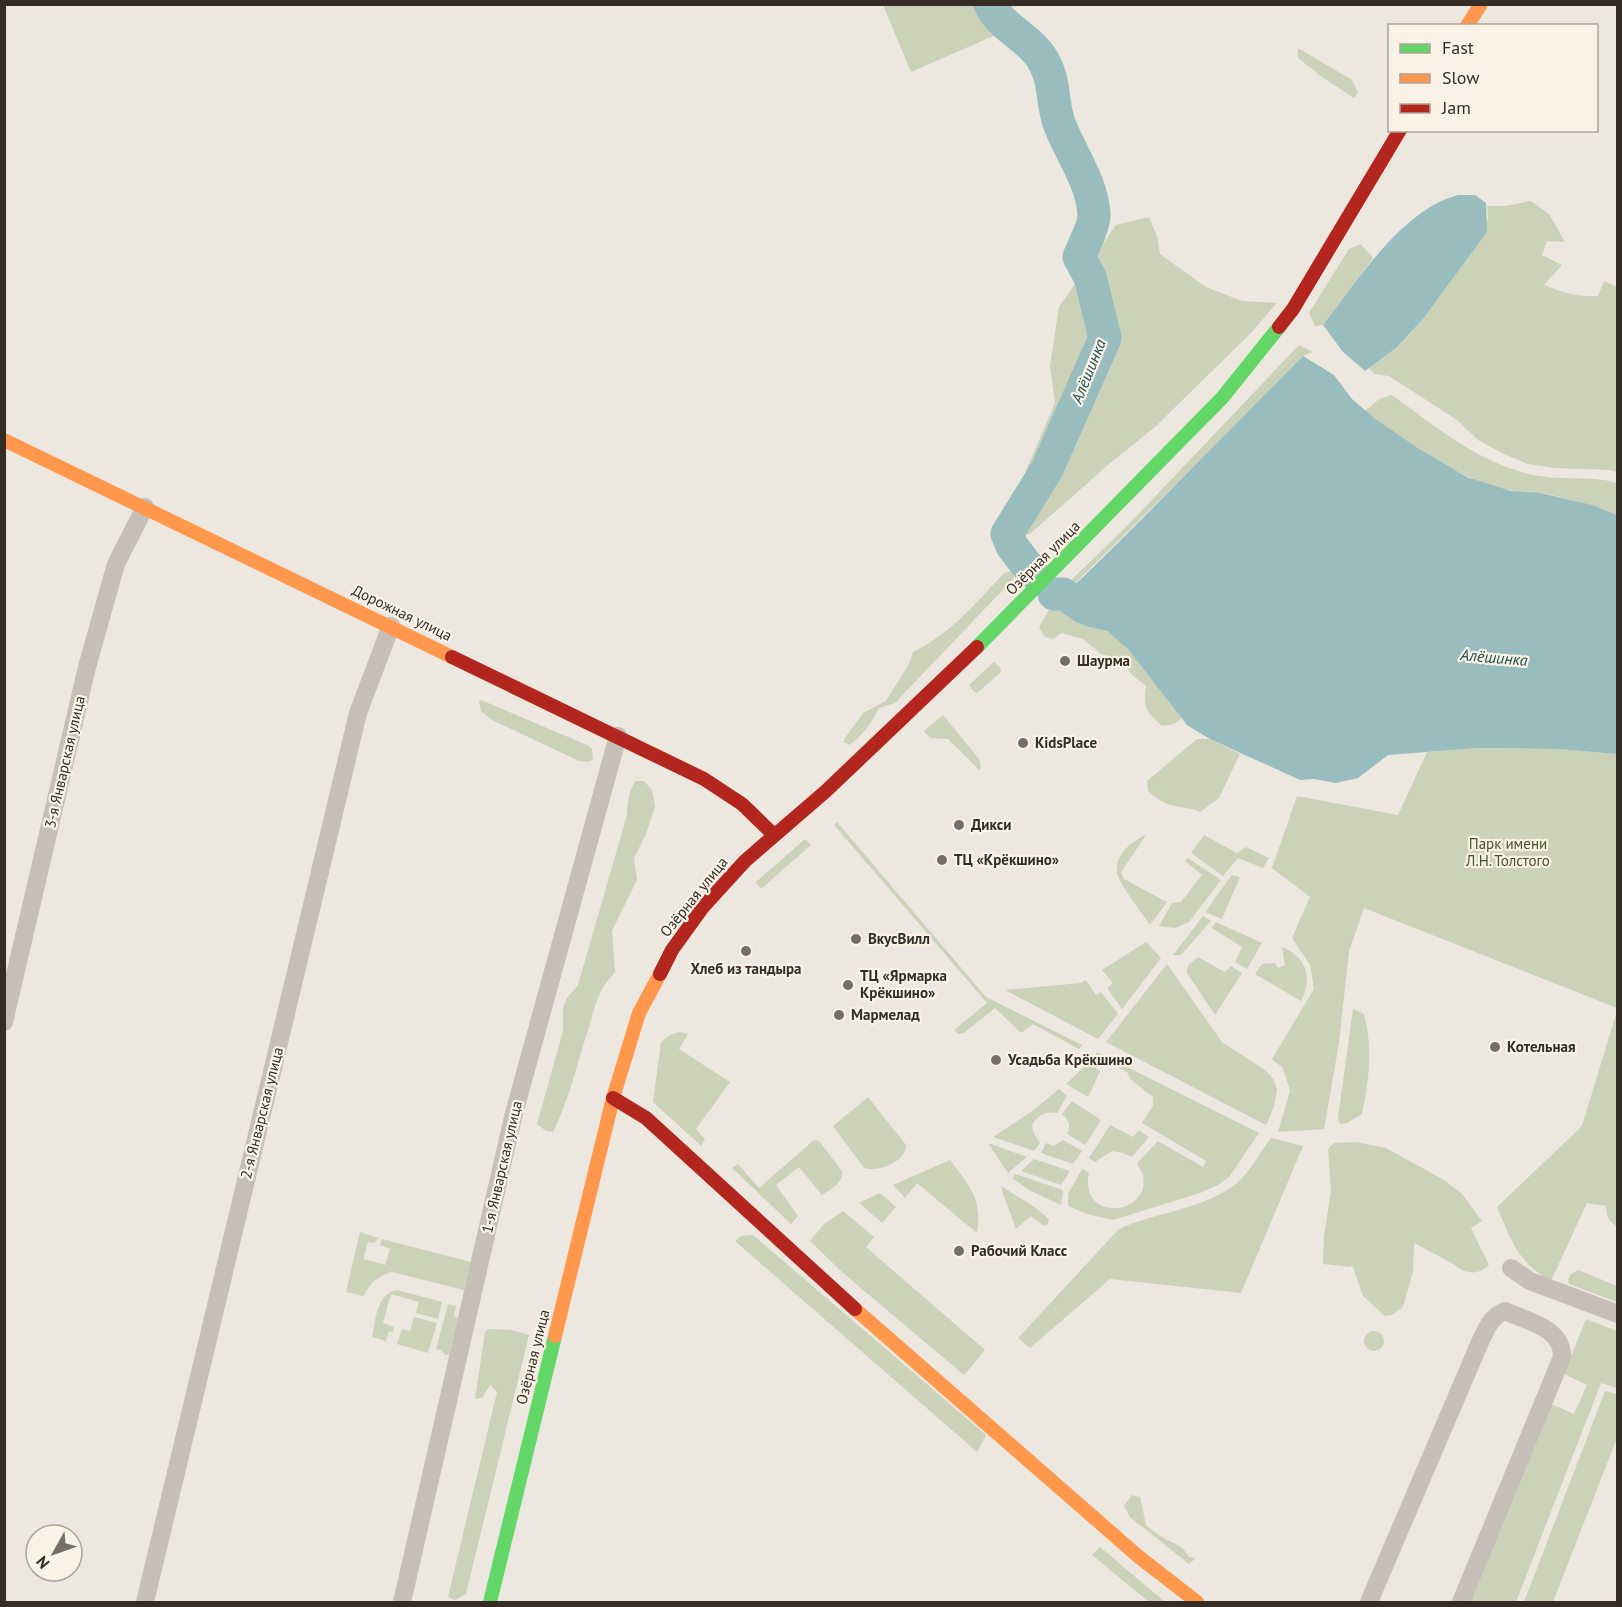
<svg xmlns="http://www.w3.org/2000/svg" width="1622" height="1607" font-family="'PT Sans',sans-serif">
  <rect width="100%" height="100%" fill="#ece7df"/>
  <!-- green -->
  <path fill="#cbd2b8" d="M 883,5 L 994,5 L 1007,30 L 911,72 Z
    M 1298,48 L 1352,80 L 1358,92 L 1354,98 L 1322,77 L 1298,58 Z
    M 1531,201 L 1549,214 L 1565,242 L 1547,241 L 1542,255 L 1562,265 L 1544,285 C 1564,293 1576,297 1598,296 L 1604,281 L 1617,287 L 1617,472 L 1609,470 L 1555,468 L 1528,464 L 1504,454 L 1478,440 L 1457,420 L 1389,376 L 1374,374 L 1369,368 L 1396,348 L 1423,319 L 1484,236 L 1488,217 L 1487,206 L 1506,206 Z
    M 1149,217 L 1157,236 L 1160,254 L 1206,287 L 1242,301 L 1277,303 L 1251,333 L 1155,427 L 1109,464 L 1030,534 L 997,539 L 1055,403 L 1050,366 L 1059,307 L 1116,225 Z
    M 1361,244 L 1373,258 L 1323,325 L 1315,326 L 1309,313 L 1349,249 Z
    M 1299,345 L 1313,352 L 1303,356 L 1225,436 L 1070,588 L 1067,584 L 1127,526 Z
    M 1392,395 C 1438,428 1483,467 1540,476 C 1566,481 1591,475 1617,483 L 1617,515 C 1592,505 1565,498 1538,492 C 1529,490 1519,492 1510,490 C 1466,483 1399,440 1365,411 L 1379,399 Z
    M 1013,570 L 1014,578 L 895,703 L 879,708 C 872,723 863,734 850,745 L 844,742 L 845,738 L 863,713 L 886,701 L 909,664 L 913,652 C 950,634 976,603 1004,573 Z
    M 1053,603 C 1063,613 1073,621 1087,626 C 1094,629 1103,628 1109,633 C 1138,653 1161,691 1182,718 L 1174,724 L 1162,726 C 1146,712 1143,707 1146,686 L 1132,675 L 1121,660 L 1101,654 L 1083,639 L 1061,633 L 1053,639 L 1045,637 L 1039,627 Z
    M 994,662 L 1000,667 L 1001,672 L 977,693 L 974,692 L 969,685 Z
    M 481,700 L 587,745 L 592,749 L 593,760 L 588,762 L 579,761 L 490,719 L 481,711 L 479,702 Z
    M 943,715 L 979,759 L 981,767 L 979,770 L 948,739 L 930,738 L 924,731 Z
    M 1197,739 L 1210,739 L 1240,754 L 1219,798 L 1200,812 C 1188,806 1173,808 1161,801 C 1156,798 1152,794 1148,791 L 1147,781 Z
    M 1474,748 L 1561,749 L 1617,754 L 1617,1008 L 1364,908 L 1349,951 L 1339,1043 L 1324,1129 L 1278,1132 L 1290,1091 L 1283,1068 L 1272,1059 L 1314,989 L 1310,965 L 1292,938 L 1310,897 L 1272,868 L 1297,796 L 1398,815 L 1427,752 Z
    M 635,781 L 644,781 L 652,790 L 655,806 L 646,834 L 634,858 L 637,880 L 612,931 L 615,972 C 596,993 596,1005 588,1030 C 577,1064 569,1100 553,1132 L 546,1131 L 537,1124 L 563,1031 L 563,1008 L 567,998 L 578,985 L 627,815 C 627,802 629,793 635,781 Z
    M 837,822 L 986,997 L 1082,1045 L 1079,1049 L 1033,1024 L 1021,1033 L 995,1008 L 964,1033 L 958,1034 L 954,1030 L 987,1003 L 834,825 Z
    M 1146,835 L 1121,872 L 1124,879 L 1167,902 L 1150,925 C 1143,914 1119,884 1117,873 C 1114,855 1132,841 1146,835 Z
    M 1204,835 L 1237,853 L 1246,847 L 1269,858 L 1263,868 L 1238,858 L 1223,876 L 1191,853 Z
    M 805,839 L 811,845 L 761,889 L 756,882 Z
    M 1188,858 L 1221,880 L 1189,922 L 1175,928 L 1159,926 L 1172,903 L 1181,902 L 1202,875 L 1185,861 Z
    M 1232,875 L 1240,877 L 1222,919 L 1205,912 Z
    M 1203,916 L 1211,921 L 1181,955 L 1173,955 Z
    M 1216,922 L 1262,943 L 1247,969 L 1235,962 L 1242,947 L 1212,928 Z
    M 1146,942 L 1161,958 L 1122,1009 L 1107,988 L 1113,983 L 1102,970 Z
    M 1282,947 C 1307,957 1313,978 1301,1001 L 1255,974 L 1262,964 L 1275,963 L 1278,968 L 1285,965 Z
    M 1198,957 L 1225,972 L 1231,966 L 1242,973 L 1215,1015 L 1187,973 L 1188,965 Z
    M 1167,964 L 1222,1042 L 1265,1070 L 1274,1080 L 1277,1090 L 1274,1107 L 1266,1125 L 1106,1042 Z
    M 1086,980 L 1096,995 L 1101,992 L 1118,1014 L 1098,1039 L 1005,990 L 1081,983 Z
    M 1353,1009 L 1364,1014 C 1373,1047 1369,1081 1362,1114 L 1347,1123 L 1340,1124 L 1338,1118 Z
    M 1617,1011 L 1617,1226 C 1609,1222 1606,1216 1606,1206 L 1587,1203 L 1551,1281 C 1518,1263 1511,1240 1497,1207 L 1582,1126 Z
    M 680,1032 L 688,1034 L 679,1049 L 730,1082 L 696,1129 L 705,1139 L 701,1146 L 653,1102 L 661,1042 L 670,1035 Z
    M 1097,1052 L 1259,1133 L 1229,1177 L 1218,1185 L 1200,1193 L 1113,1220 L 1087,1214 L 1068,1206 L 1068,1194 L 1082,1169 L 1089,1172 C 1078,1223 1151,1216 1143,1176 C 1142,1172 1139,1167 1137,1163 L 1158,1141 L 1203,1167 L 1206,1161 L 1142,1123 L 1153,1106 L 1153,1097 L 1130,1079 L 1127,1072 L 1095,1055 Z
    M 1088,1063 L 1100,1071 L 1088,1097 L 1066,1084 Z
    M 1059,1089 L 1067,1096 L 1057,1113 C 1045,1111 1037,1115 1032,1126 L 1034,1134 L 1040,1143 L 1034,1151 L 993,1137 L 1031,1112 Z
    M 868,1097 L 906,1145 C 906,1162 879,1172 864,1168 L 833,1126 Z
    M 1072,1101 L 1101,1120 L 1085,1145 L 1067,1134 C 1071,1125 1069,1121 1062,1114 Z
    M 1110,1125 L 1133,1137 L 1139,1130 L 1149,1137 L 1132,1157 L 1123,1153 L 1112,1151 L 1095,1162 L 1089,1158 Z
    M 1271,1138 L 1303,1146 L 1241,1293 L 1110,1279 L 1030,1348 L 1018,1338 L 1119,1229 C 1155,1212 1206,1209 1237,1183 C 1250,1172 1260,1152 1271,1138 Z
    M 814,1140 L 819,1141 L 842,1171 C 843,1184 831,1189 822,1195 L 799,1167 L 776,1185 L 798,1216 L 791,1224 L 732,1168 L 738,1164 L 759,1188 Z
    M 1063,1140 L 1082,1151 L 1073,1164 L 1041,1153 L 1046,1143 L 1054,1146 Z
    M 1356,1142 L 1386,1148 L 1444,1180 L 1462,1194 L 1482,1221 L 1471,1228 L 1489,1265 C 1479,1275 1466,1275 1455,1265 L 1414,1243 L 1413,1272 L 1403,1307 L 1392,1315 L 1385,1316 L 1363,1296 L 1352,1264 L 1351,1267 L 1323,1264 L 1324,1236 L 1331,1191 L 1328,1149 L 1334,1143 Z
    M 988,1143 L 1027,1157 L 1008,1173 Z
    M 1034,1159 L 1070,1171 L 1061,1185 L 1021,1171 Z
    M 950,1160 C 969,1185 983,1200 977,1233 L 917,1183 L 905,1198 L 893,1185 Z
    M 1015,1174 L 1063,1190 L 1061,1205 L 1029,1190 L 1012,1178 Z
    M 1002,1186 C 1016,1197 1039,1207 1049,1220 L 1048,1224 L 1044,1226 L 1031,1216 L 1016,1229 L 1002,1191 Z
    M 880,1193 L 896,1207 L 882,1223 L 859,1203 Z
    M 843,1211 L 874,1237 L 866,1247 L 985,1350 L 964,1375 L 843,1273 L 810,1241 L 824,1224 Z
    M 360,1232 L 378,1238 L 374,1243 L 368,1242 L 363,1259 L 385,1265 L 390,1249 L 380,1245 L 382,1239 L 471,1262 L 464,1290 L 392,1272 C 378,1276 370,1282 364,1296 L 346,1292 Z
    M 753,1235 L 986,1435 L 977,1452 L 735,1241 L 741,1236 Z
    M 1578,1270 L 1617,1286 L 1617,1302 L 1569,1284 L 1568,1280 L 1571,1274 Z
    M 397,1290 L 442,1302 L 438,1319 L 416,1313 L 419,1302 L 391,1294 L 383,1323 L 394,1327 L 393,1332 L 389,1331 L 386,1341 L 372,1337 C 376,1320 376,1294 397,1290 Z
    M 448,1304 L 456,1306 L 454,1316 L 458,1318 L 449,1355 L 445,1355 L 441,1350 L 436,1349 Z
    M 414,1317 L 437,1323 L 428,1353 L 397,1344 L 402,1329 L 410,1331 Z
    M 1586,1319 L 1617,1331 L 1617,1388 L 1601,1383 L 1516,1602 L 1469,1602 L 1551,1404 L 1574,1414 L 1587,1385 L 1564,1374 Z
    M 489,1329 L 511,1330 L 529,1335 L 466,1594 L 455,1600 L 448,1597 L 497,1392 L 490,1385 L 482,1398 L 475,1399 L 485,1332 Z
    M1364 1341a10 10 0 1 1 20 0a10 10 0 1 1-20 0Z
    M 1605,1391 L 1617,1394 L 1617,1438 L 1553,1602 L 1524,1602 Z
    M 1132,1495 L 1140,1497 L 1146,1525 C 1151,1529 1156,1533 1162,1537 C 1173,1544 1182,1544 1189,1557 L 1196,1558 L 1189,1564 L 1130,1517 L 1124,1506 Z
    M 1100,1547 L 1165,1602 L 1149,1602 L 1092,1555 Z"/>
  <!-- water -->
  <path fill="#99bcbe" d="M 1458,195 L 1475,195 L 1486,203 L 1487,232 L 1423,319 L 1396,348 L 1365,371 L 1343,352 L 1323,325 C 1357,281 1403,209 1458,195 Z
    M 1303,356 L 1334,375 L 1352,399 L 1374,418 L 1419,449 L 1467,477 L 1511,491 L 1536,492 L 1592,505 L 1617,515 L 1617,754 L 1558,749 L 1477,748 L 1388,755 L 1358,778 L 1336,783 L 1314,779 L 1300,780 L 1210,739 L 1187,725 L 1128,649 L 1107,631 L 1089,627 L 1076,622 L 1064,614 L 1053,603 L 1081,579 L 1134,527 Z"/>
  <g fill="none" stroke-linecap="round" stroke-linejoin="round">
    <!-- river -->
    <path stroke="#99bcbe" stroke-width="33" d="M 990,4 C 998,25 1028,37 1041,57 C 1056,79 1051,100 1059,123 C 1070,153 1092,181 1094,214 C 1095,224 1083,247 1079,257 L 1090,277 L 1105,338 L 1047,469 L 1007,534 L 1012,546 L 1032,572
      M 1054,594 L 1063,594"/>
    <!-- street -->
    <path stroke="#c5bfb7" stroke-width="18" d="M 4,1022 L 87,667 L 116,564 L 145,507
      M 1511,1268 L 1530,1281 L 1618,1314
      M 145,1602 L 358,713 L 391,626
      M 402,1602 L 514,1113 L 618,736
      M 1369,1602 L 1480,1342 C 1487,1328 1490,1317 1505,1311 C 1527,1321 1563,1328 1562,1357 L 1461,1602"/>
    <!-- fast -->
    <path stroke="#63d668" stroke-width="14" d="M 977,647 L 1222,398 L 1279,327
      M 490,1602 L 555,1336"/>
    <!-- slow -->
    <path stroke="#ff974d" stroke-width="14" d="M 1467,26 L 1481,4
      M 4,440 L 452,657
      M 855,1309 L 1139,1557 L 1197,1602
      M 555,1336 L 613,1098 L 639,1013 L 660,974"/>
    <!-- jam -->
    <path stroke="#b3261e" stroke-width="14" d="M 1279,327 L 1293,309 L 1400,130
      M 452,657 L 704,779 L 742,804 L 774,835
      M 660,974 L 672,950 L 703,907 L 745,861 L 826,791 L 977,647
      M 613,1098 L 646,1118 L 855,1309"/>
  </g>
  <!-- markers -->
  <g fill="#766d67" stroke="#faf2e5" stroke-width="2">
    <circle cx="1065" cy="661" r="6"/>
    <circle cx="1023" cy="743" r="6"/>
    <circle cx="959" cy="825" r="6"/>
    <circle cx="942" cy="860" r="6"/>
    <circle cx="856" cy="939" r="6"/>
    <circle cx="746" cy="951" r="6"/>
    <circle cx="848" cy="985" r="6"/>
    <circle cx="839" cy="1015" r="6"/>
    <circle cx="1495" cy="1047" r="6"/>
    <circle cx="996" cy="1060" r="6"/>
    <circle cx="959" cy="1251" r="6"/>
  </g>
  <g text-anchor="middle" stroke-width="4.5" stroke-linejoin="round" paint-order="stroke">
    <!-- street labels -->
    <g font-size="15" fill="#362c26" stroke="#faf2e5">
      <text transform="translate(1043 558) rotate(-45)" y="5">Озёрная улица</text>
      <text transform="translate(402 613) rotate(26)" y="5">Дорожная улица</text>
      <text transform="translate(65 762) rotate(-77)" y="5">3-я Январская улица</text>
      <text transform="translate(694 897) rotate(-51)" y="5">Озёрная улица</text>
      <text transform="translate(262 1113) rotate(-76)" y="5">2-я Январская улица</text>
      <text transform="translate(502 1167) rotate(-77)" y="5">1-я Январская улица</text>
      <text transform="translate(533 1357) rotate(-76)" y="5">Озёрная улица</text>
    </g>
    <!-- poi labels -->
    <g font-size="15" font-weight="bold" fill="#362c26" stroke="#faf2e5" text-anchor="start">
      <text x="1077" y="666">Шаурма</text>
      <text x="1035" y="748">KidsPlace</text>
      <text x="971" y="830">Дикси</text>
      <text x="954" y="865">ТЦ «Крёкшино»</text>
      <text x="868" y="944">ВкусВилл</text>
      <text x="746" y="974" text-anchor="middle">Хлеб из тандыра</text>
      <text x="860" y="981">ТЦ «Ярмарка<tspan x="860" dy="17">Крёкшино»</tspan></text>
      <text x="851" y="1020">Мармелад</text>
      <text x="1507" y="1052">Котельная</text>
      <text x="1008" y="1065">Усадьба Крёкшино</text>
      <text x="971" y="1256">Рабочий Класс</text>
    </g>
    <!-- park labels -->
    <g font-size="15" fill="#415529" stroke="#faf2e5">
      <text x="1508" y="849">Парк имени<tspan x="1508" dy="17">Л.Н. Толстого</tspan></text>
    </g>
    <!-- water labels -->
    <g font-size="16" font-style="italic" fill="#1a4f58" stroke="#faf2e5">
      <text transform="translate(1088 371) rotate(-68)" y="6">Алёшинка</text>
      <text transform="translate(1494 657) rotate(5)" y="6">Алёшинка</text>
    </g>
  </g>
  <!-- border -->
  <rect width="1622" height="1607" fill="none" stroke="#362c26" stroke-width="12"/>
  <!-- legend -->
  <rect x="1388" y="24" width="210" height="108" fill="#faf2e5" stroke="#aca399" stroke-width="1.5"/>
  <rect x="1400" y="44" width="30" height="9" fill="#63d668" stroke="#aca399" stroke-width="1.5"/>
  <text x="1442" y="54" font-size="18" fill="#362c26">Fast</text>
  <rect x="1400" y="74" width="30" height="9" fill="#ff974d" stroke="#aca399" stroke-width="1.5"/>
  <text x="1442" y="84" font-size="18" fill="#362c26">Slow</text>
  <rect x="1400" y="104" width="30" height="9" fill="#b3261e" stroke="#aca399" stroke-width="1.5"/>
  <text x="1442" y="114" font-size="18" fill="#362c26">Jam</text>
  <!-- north arrow -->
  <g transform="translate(54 1553) rotate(230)"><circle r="28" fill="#faf2e5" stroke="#aca399" stroke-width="1.5"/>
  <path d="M0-4.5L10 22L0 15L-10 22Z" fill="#766d67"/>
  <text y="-9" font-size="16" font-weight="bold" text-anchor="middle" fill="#362c26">N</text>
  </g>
</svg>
